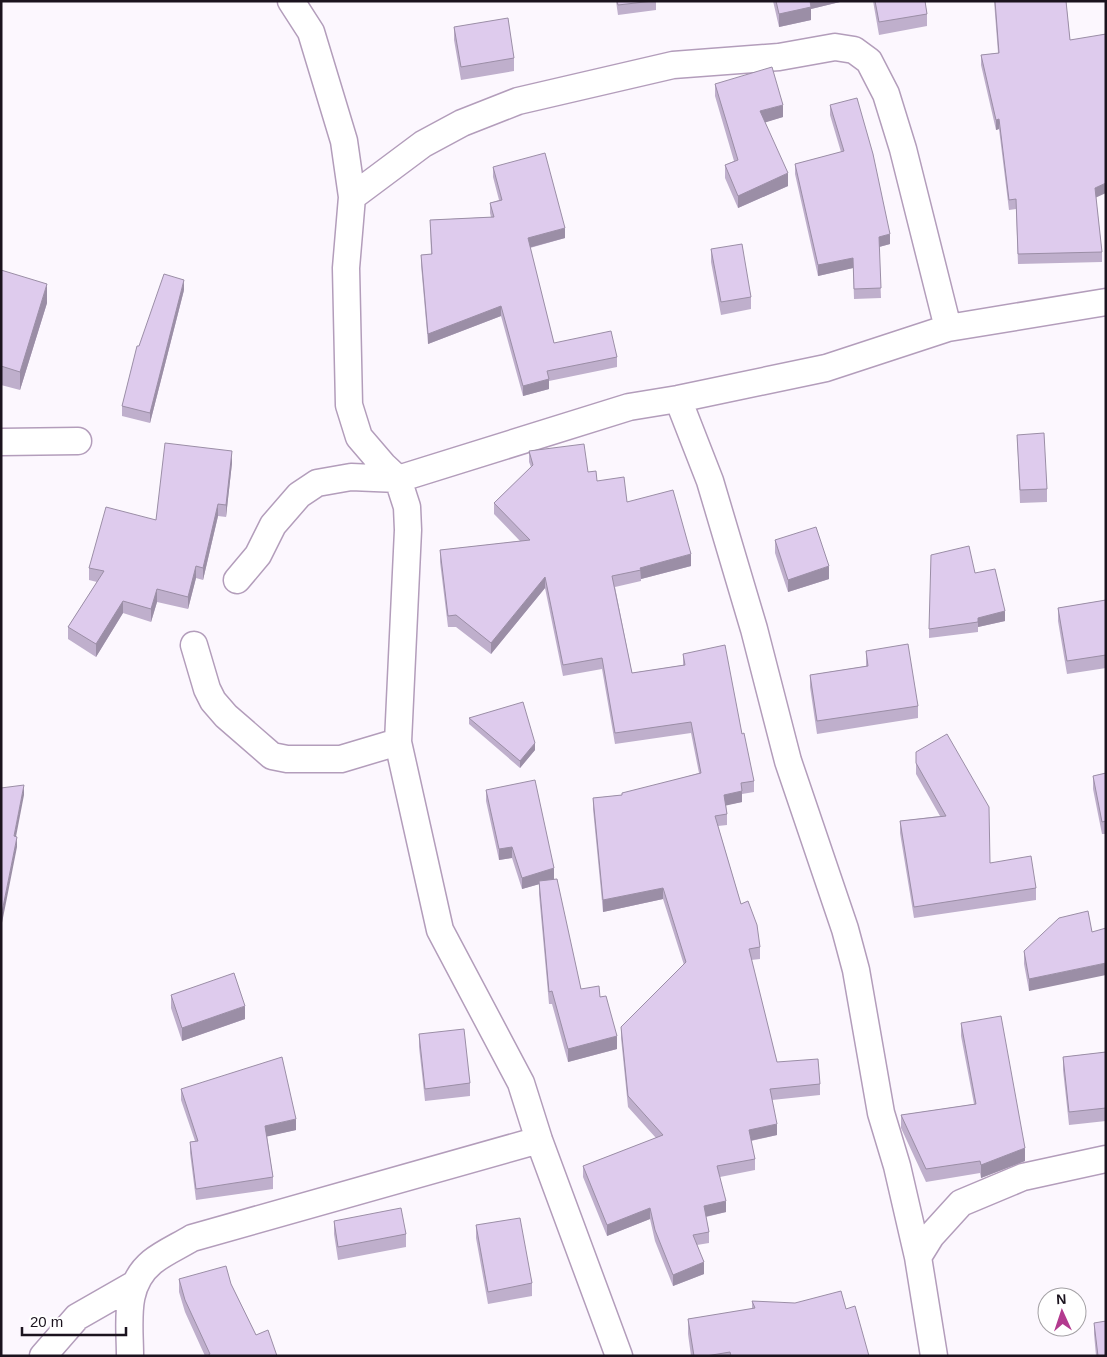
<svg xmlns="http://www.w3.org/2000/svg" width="1107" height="1357" font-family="Arial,sans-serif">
  <rect width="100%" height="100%" fill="#fcf7fe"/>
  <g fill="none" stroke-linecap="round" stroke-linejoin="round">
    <!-- minor casing -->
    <g stroke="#b39dbb" stroke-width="29">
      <path id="minor" d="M 291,1 L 311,32 L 344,141 L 352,197 L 346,268 L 349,405 L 359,437 L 383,465 L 398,479 L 407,507 L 408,530 L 398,742 L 440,930 L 521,1083 L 539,1140 L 619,1356
        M 352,197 L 423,144 L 462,123 L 518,101 L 673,65 L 779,57 L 835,47 L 854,50 L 869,61 L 886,94 L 903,149 L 948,328
        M 678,399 L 710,481 L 754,629 L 788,761 L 845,929 L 856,970 L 881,1113 L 897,1166 L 918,1257 L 934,1356
        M 1,442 L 78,441
        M 237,580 L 258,555 L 273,525 L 299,495 L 317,483 L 351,477 L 398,479 L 629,407 L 678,399 L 826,368 L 948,328 L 1106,302
        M 194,645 L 207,689 L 213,701 L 226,716 L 272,756 L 287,759 L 341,759 L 398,742
        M 918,1257 L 931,1236 L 961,1203 L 1023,1177 L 1106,1159
        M 43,1356 L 77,1317 L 133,1285
        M 130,1356 C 130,1322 123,1286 152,1262 C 163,1253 179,1246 192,1238 L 539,1140"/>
    </g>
    <!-- minor -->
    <use href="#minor" stroke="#fff" stroke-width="26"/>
  </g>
  <!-- wall -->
  <path fill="#bfafcc" d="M 616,1 L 656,1 L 656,10 L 618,15 Z
    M 773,1 L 844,1 L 811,9 L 811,20 L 779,27 Z
    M 873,1 L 925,1 L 927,14 L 927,26 L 879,35 Z
    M 994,1 L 1066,1 L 1070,40 L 1096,198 L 1102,252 L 1102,262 L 1018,264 L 1016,209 L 1009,210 L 999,129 L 996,130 L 981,65 L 981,55 L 998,53 Z
    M 454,27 L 514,58 L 514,71 L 461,80 L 454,40 Z
    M 715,84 L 783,117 L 765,122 L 788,186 L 738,208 L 725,178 L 725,165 L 734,161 L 715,96 Z
    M 830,105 L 890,244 L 879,247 L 881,298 L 854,299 L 853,268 L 818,276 L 795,174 L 795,164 L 841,152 L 830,115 Z
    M 493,167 L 565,238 L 530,248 L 554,343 L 617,357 L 617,367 L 549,381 L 549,389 L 523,396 L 501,316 L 428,344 L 421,265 L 421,255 L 431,254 L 430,220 L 491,217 L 490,213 L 490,203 L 499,200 L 493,177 Z
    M 711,249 L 751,297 L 751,309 L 721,315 L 711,262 Z
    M 1,270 L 47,303 L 20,390 L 1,385 Z
    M 184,290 L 150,423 L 122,416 L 122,406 L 139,346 Z
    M 1017,435 L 1047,489 L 1047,502 L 1020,503 Z
    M 529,451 L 588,472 L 597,481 L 627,502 L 691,566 L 641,579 L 641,581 L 615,587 L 632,673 L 683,665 L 683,654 L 742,734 L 754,781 L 754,792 L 742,794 L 742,802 L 726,805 L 727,814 L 727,825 L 718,826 L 741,904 L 760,947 L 760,959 L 751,960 L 777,1062 L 820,1084 L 820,1095 L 772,1100 L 777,1135 L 751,1141 L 755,1159 L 755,1170 L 720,1177 L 726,1212 L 706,1217 L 709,1232 L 709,1243 L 697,1245 L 704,1274 L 673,1286 L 655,1241 L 650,1219 L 607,1236 L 583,1177 L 583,1166 L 656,1138 L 628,1107 L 621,1038 L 621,1027 L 684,965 L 663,899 L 603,912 L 593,809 L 593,798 L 622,795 L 699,773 L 691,733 L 615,744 L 602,669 L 563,676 L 545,588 L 491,654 L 456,627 L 448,627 L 440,562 L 440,550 L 520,541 L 494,514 L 494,503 L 531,467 L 529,462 Z
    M 232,463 L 226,517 L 218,516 L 203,580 L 196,578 L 188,609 L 157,602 L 151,622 L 123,613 L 96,657 L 68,639 L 68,627 L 97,582 L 89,580 L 89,568 L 156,520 Z
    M 775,540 L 829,579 L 788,592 L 775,553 Z
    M 975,573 L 1005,621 L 978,627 L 978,632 L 929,638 L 929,629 Z
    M 1106,600 L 1106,668 L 1067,674 L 1058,621 L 1058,608 Z
    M 866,651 L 918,706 L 918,718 L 817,734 L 810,687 L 810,675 L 866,666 Z
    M 469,718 L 535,750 L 520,768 L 469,724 Z
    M 916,752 L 990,863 L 1036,888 L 1036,900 L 914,918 L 900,833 L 900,821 L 940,816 L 916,774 Z
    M 1106,773 L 1106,834 L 1102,834 L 1093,789 L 1093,776 Z
    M 486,790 L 554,879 L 581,989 L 600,997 L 617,1049 L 568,1062 L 552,1004 L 549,1004 L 539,894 L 539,884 L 522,889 L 512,858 L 499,860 L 486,801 Z
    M 1092,932 L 1029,991 L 1024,964 L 1024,951 Z
    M 171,995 L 245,1019 L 182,1041 L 171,1008 Z
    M 961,1023 L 1025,1161 L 981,1178 L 980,1173 L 926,1182 L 901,1128 L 901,1115 L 974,1104 L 961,1036 Z
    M 419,1034 L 470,1083 L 470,1096 L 425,1101 L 419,1047 Z
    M 1106,1052 L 1106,1121 L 1069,1125 L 1063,1070 L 1063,1057 Z
    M 181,1089 L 296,1130 L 267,1136 L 273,1177 L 273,1189 L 196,1200 L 190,1153 L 190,1142 L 195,1141 L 181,1100 Z
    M 334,1221 L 406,1234 L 406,1247 L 338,1260 L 334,1234 Z
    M 476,1225 L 532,1283 L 532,1296 L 488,1304 L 476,1238 Z
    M 179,1279 L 231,1284 L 256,1335 L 277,1356 L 205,1356 L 185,1312 L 179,1292 Z
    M 752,1301 L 846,1309 L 869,1356 L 691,1356 L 688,1334 L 688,1319 L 752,1309 Z
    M 1094,1323 L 1106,1356 L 1096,1356 L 1094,1334 Z"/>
  <!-- shaded-wall -->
  <path fill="#9b8ea6" d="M 808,1 L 844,1 L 811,9 L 811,20 L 779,27 L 779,14 Z
    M 783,105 L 783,117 L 760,124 L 760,111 Z
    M 999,119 L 999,129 L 996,130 L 996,120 Z
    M 788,173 L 788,186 L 738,208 L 738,196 Z
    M 1106,183 L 1106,193 L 1095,198 L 1095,188 Z
    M 565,228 L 565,238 L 528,248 L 528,238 Z
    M 890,234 L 890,244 L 879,247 L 879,237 Z
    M 853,258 L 853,268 L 818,276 L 818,265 Z
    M 184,280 L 184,290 L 150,423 L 150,413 Z
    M 47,284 L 47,303 L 20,390 L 20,372 Z
    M 501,306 L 501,316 L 428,344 L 428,334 Z
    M 549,379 L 549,389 L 523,396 L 523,386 Z
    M 232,451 L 232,463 L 226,517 L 226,505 Z
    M 218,504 L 218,516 L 203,580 L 203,568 Z
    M 691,554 L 691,566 L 641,579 L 640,568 Z
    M 196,566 L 196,578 L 188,609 L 188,597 Z
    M 829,566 L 829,579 L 788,592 L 788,580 Z
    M 545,577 L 545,588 L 491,654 L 491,643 Z
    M 157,589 L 157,602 L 151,622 L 151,609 Z
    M 123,601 L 123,613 L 96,657 L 96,644 Z
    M 1005,611 L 1005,621 L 978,627 L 978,618 Z
    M 535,743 L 535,750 L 520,768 L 520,761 Z
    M 24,785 L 24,795 L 14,847 L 14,836 Z
    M 742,791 L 742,802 L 724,806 L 724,795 Z
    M 17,837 L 17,847 L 1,928 L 1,917 Z
    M 512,847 L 512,858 L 499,860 L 499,849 Z
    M 554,868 L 554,880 L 522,889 L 522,878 Z
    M 663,888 L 663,899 L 603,912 L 603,900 Z
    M 1106,963 L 1106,975 L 1029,991 L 1029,979 Z
    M 245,1006 L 245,1019 L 182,1041 L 182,1028 Z
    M 617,1036 L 617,1049 L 568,1062 L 568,1049 Z
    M 296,1119 L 296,1130 L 265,1137 L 265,1126 Z
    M 777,1124 L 777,1135 L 749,1141 L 749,1130 Z
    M 1025,1148 L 1025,1161 L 981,1178 L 981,1165 Z
    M 726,1201 L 726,1212 L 704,1217 L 704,1206 Z
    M 650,1208 L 650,1219 L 607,1236 L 607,1225 Z
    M 704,1262 L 704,1274 L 673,1286 L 673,1275 Z"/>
  <!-- building -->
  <path fill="#decbed" stroke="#9b8ea6" d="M 617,1 L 653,1 L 618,5 Z
    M 776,1 L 810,1 L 811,7 L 779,14 Z
    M 875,1 L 925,1 L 927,14 L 879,22 Z
    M 995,1 L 1066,1 L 1070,40 L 1106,34 L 1106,183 L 1095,188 L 1102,252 L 1018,254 L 1016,199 L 1009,200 L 999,119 L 996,120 L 981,55 L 999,53 Z
    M 508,18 L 514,58 L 461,67 L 454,27 Z
    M 772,67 L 783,105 L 760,111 L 788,173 L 738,196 L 725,165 L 738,160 L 715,84 Z
    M 857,98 L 873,154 L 890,234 L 879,237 L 881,288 L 854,289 L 853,258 L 818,265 L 795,164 L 844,151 L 830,105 Z
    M 545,153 L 565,228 L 528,238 L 554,343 L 611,331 L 617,357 L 547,371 L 549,379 L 523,386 L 501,306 L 428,334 L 421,255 L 432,254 L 430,220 L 494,217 L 490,203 L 502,200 L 493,167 Z
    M 742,244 L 751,297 L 721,302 L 711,249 Z
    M 1,270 L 47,284 L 20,372 L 1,366 Z
    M 164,274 L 184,280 L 150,413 L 122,406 L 137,346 L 139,346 Z
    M 1044,433 L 1047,489 L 1020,490 L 1017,435 Z
    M 165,443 L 232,451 L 226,505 L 218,504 L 203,568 L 196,566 L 188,597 L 157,589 L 151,609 L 123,601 L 96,644 L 68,627 L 104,571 L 89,568 L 106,507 L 156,520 Z
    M 584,444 L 588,472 L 596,471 L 597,481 L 624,477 L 627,502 L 673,490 L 691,554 L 640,568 L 641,570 L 612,576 L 632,673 L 685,665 L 683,654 L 725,645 L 742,734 L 744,733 L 754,781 L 741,783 L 742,791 L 724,795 L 727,814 L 715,816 L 741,904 L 748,901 L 757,925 L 760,947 L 749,949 L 777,1062 L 818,1059 L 820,1084 L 770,1089 L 777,1124 L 749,1130 L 755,1159 L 717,1166 L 726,1201 L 704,1206 L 709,1232 L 693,1235 L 704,1262 L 673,1275 L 655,1230 L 650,1208 L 607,1225 L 583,1166 L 663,1135 L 628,1096 L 621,1027 L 686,962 L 663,888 L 603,900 L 593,798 L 622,795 L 622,793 L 701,773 L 691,722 L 615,733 L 602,658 L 563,665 L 545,577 L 491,643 L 456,615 L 448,616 L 440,550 L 530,540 L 494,503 L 533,465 L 529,451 Z
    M 816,527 L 829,566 L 788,580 L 775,540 Z
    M 969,546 L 975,573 L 995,569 L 1005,611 L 978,618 L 978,622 L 929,629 L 931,555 Z
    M 1106,600 L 1106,655 L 1067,661 L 1058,608 Z
    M 908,644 L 918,706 L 817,721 L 810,675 L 868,666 L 866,651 Z
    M 523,702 L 535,743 L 520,761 L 469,718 Z
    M 947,734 L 989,807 L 990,863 L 1031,856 L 1036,888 L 914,907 L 900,821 L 946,816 L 916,763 L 916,752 Z
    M 1106,773 L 1106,821 L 1102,822 L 1093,776 Z
    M 535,780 L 554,868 L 522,878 L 512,847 L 499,849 L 486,790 Z
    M 24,785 L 14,836 L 17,837 L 1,917 L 1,788 Z
    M 557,879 L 581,989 L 599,986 L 600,997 L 606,996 L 617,1036 L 568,1049 L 552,991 L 549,992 L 539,881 Z
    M 1088,911 L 1092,932 L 1106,928 L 1106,963 L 1029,979 L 1024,951 L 1059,918 Z
    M 234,973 L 245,1006 L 182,1028 L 171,995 Z
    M 1001,1016 L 1025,1148 L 981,1165 L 980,1161 L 926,1169 L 901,1115 L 976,1104 L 961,1023 Z
    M 464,1029 L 470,1083 L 425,1089 L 419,1034 Z
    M 1106,1052 L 1106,1108 L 1069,1112 L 1063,1057 Z
    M 282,1057 L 296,1119 L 265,1126 L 273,1177 L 196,1189 L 190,1142 L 198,1141 L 181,1089 Z
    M 401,1208 L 406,1234 L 338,1247 L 334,1221 Z
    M 520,1218 L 532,1283 L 488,1292 L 476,1225 Z
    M 226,1266 L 231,1284 L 256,1335 L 268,1330 L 277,1356 L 207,1356 L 210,1354 L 185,1300 L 179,1279 Z
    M 841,1291 L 846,1309 L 855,1306 L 869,1356 L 731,1356 L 730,1352 L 706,1356 L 694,1356 L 688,1319 L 755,1308 L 752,1301 L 795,1303 Z
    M 1106,1321 L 1106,1356 L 1098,1356 L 1094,1323 Z"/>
  <!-- border -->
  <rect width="1107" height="1357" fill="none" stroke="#1b131e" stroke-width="5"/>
  <!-- north arrow -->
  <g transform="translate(1062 1312) rotate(357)"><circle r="24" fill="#ffffff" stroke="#a4a1a5"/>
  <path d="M0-4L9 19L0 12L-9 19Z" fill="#b33a8f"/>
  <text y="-8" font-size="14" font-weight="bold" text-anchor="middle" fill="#1b131e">N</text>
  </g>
  <!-- scale -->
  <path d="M22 1327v8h104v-8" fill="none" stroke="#1b131e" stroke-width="2.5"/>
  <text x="30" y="1327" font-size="15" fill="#1b131e" stroke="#ffffff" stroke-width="4" paint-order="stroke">20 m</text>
</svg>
